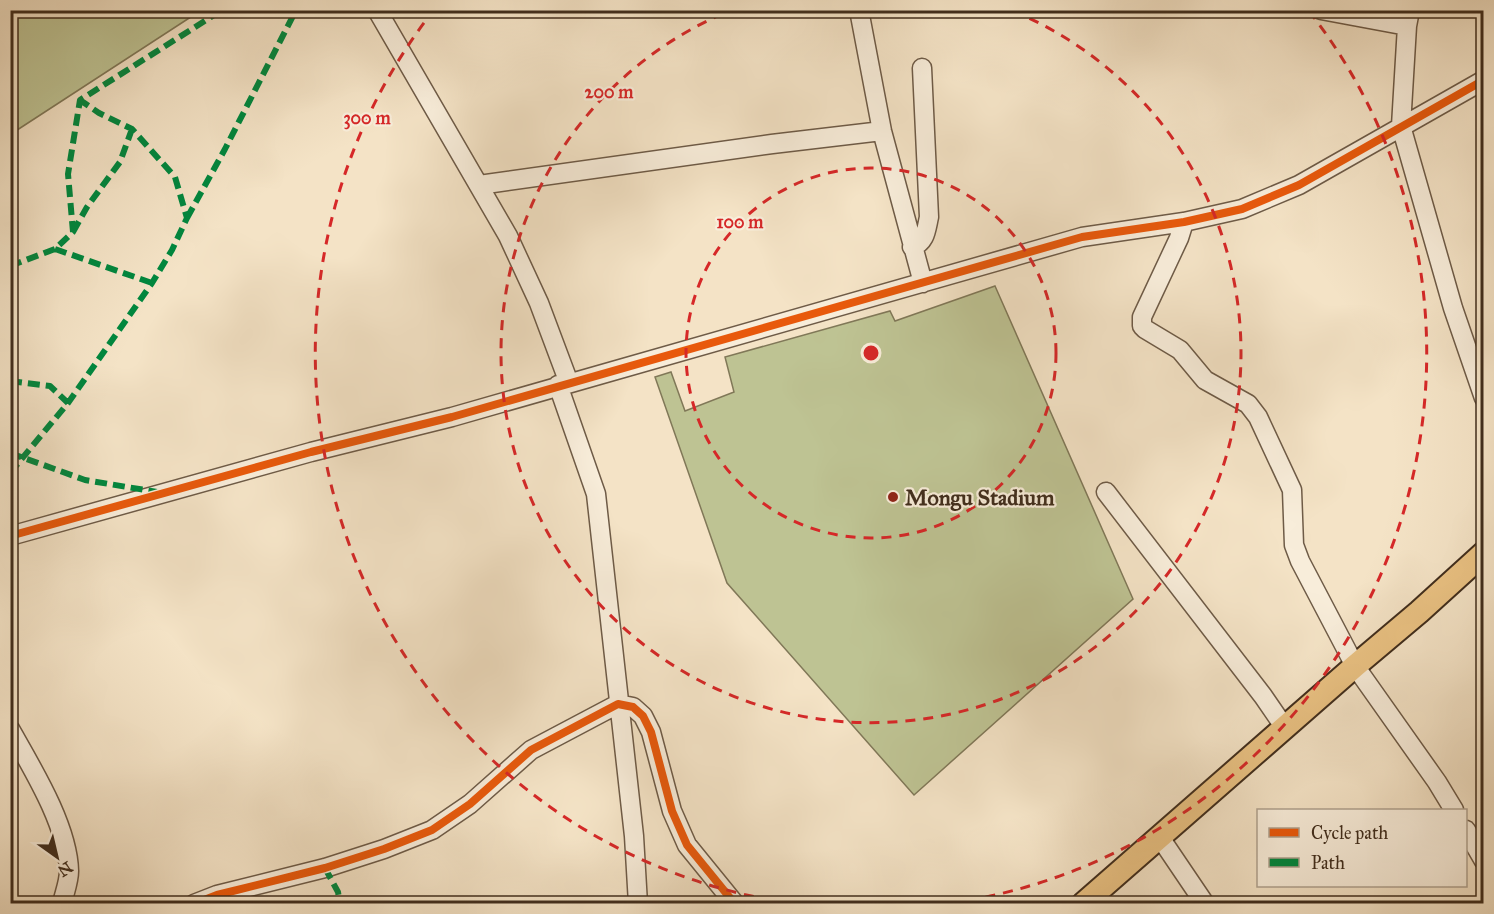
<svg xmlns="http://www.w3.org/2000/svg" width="1494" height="914" font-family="'IM FELL Great Primer',serif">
  <rect width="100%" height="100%" fill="#f4e3c6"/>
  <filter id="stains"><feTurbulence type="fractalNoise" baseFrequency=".00333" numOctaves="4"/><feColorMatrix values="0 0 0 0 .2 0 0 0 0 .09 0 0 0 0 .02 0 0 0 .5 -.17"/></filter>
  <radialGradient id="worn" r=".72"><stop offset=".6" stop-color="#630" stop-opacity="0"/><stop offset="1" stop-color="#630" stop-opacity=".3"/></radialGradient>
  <!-- green -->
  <path fill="#bec393" stroke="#807858" stroke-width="1.5" d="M 11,10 L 200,10 L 200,11 L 11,134 Z
    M 995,286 L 1133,599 L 914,795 L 727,583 L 655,377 L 671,372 L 685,411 L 734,392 L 725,357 L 890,311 L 895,321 Z"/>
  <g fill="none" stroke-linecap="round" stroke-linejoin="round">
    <!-- minor casing -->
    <g stroke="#6e5b47" stroke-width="21">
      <path id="minor" d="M 377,10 L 508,236 L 539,303 L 569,383
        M 859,10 L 882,131 L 923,283
        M 1321,10 L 1407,26
        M 1410,10 L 1407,26 L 1401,126 L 1453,308 L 1484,398
        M 479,185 L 772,144 L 882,131
        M 1184,222 L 1179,238 L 1142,317 L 1142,326 L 1145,329 L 1180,350 L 1205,380 L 1248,404 L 1258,417 L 1292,490 L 1294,545 L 1300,561 L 1355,666 L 1437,782 L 1454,810
        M 912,247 C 926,242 926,230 929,217 L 922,68
        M 558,385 L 596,494 L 634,836 L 638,904
        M 1106,492 L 1263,696 L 1285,728
        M 10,536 L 311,452 L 452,417 L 1082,237 L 1184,222 L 1242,209 L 1299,185 L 1484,80
        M 10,729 C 32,768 68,826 69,871 C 69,882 64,894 62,904
        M 1466,830 L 1484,861
        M 1159,836 L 1205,904
        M 194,904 L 217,895 L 325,868 L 384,849 L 432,830 L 470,804 L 531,750 L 618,704 L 633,707 L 643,716 L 651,732 L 672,811 L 687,845 L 735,904"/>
    </g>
    <!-- major casing -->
    <g stroke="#412e1d" stroke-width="26">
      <path id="major" d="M 1083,904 L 1355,666 L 1419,612 L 1484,553"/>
    </g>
    <!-- minor -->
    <use href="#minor" stroke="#f8edda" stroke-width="18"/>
    <!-- major -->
    <use href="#major" stroke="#eac283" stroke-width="22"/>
    <!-- quiet -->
    <path stroke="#00873e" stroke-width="6" stroke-dasharray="12 6" stroke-linecap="butt" d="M 187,218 L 225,149 L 296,10
      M 73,232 L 87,207 L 120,162 L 132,129
      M 55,249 L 152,283
      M 10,266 L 55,249 L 73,232 L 68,174 L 80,100 L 222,10
      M 10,381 L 50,386 L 68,403
      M 10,453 L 85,480 L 157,492
      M 10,473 L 68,403 L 152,283 L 172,250 L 187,218 L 175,177 L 132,129 L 99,113 L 80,100
      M 325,868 L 338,892 L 340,904"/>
    <!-- cycleway casing -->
    <g stroke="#f8edda" stroke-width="11">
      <path id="cycleway" d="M 10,536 L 311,452 L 452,417 L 1082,237 L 1184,222 L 1242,209 L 1299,185 L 1484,80
        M 194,904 L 217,895 L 325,868 L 384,849 L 432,830 L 470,804 L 531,750 L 618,704 L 633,707 L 643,716 L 651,732 L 672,811 L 687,845 L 735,904"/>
    </g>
    <!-- cycleway -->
    <use href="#cycleway" stroke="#e8590c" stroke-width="8"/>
  </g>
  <!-- distance rings -->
  <g fill="none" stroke="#d62828" stroke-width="3" stroke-dasharray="10 8">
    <circle cx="871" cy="353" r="185"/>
    <path d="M1013 11A370 370 0 1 1 729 11"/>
    <path d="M789 903A556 556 0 0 1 433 11M1309 11A556 556 0 0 1 953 903"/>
  </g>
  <!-- markers -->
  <circle fill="#8f2418" stroke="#f8edda" stroke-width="2" cx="893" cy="497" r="6"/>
  <g text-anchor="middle" stroke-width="4.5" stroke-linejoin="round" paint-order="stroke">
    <!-- poi labels -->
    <g font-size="22" font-weight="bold" fill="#412e1d" stroke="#f8edda" text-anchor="start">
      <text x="905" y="505">Mongu Stadium</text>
    </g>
  </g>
  <circle cx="871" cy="353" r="9" fill="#d62828" stroke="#f8edda" stroke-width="3"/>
  <g font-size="18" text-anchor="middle" font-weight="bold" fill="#d62828" stroke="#f8edda" stroke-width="4.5" stroke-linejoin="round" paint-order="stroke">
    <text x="609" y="98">200 m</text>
    <text x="367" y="124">300 m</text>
    <text x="740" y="228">100 m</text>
  </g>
  <!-- margin -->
  <rect width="1494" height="914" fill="none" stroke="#f4e3c6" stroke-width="36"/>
  <rect x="12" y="12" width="1470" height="890" fill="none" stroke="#412e1d" stroke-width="3"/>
  <rect x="18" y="18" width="1458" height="878" fill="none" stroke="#412e1d" stroke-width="1.5"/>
  <!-- legend -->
  <rect x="1257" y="809" width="210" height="78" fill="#f8edda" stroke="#afa18e" stroke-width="1.5"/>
  <rect x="1269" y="828" width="30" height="9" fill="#e8590c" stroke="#afa18e" stroke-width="1.5"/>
  <text x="1311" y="839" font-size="18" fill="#412e1d">Cycle path</text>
  <rect x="1269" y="858" width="30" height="9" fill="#00873e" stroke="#afa18e" stroke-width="1.5"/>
  <text x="1311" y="869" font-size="18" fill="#412e1d">Path</text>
  <!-- north arrow -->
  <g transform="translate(57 857) rotate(146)" stroke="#f8edda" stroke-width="4.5" paint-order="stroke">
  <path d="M0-4.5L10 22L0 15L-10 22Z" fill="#412e1d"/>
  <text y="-9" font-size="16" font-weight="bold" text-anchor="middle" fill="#412e1d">N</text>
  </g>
  <rect width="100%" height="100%" filter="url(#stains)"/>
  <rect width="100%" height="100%" fill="url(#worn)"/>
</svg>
